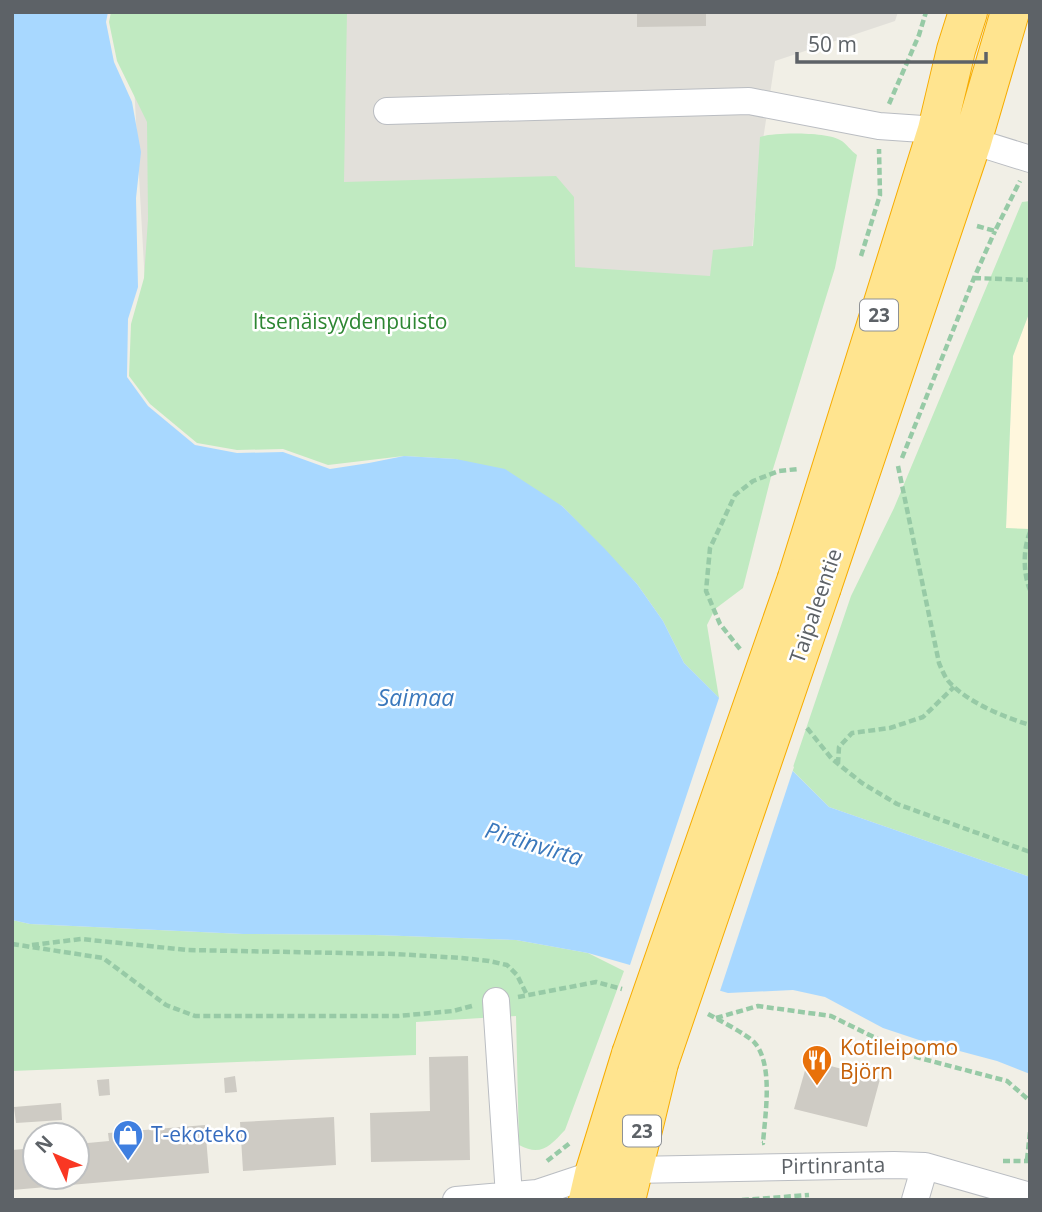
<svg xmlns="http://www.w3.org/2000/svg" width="1042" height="1212" font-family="'Open Sans',sans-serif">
  <rect width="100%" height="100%" fill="#f1efe6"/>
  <!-- commercial -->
  <path fill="#fff7dd" d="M 1030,311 L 1030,529 L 1006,529 L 1013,356 Z"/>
  <!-- industrial -->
  <path fill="#e2e0da" d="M 130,12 L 898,12 L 895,21 L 775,61 L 759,166 L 752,250 L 695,391 L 148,339 Z"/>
  <!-- green -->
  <path fill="#c0eac1" d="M 111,12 L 347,12 L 344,182 L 556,176 L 574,197 L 575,267 L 710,276 L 713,250 L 753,246 L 760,137 C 774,132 827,132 840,140 C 846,143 851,151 857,155 L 835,268 L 773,469 L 743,588 L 715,609 L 707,625 L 719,698 L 684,663 L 663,621 L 637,584 L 562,506 L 456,459 L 404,456 L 328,465 L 283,449 L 237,450 L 197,443 L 150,404 L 129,376 L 131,324 L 144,278 L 148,219 L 147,122 L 117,61 L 109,22 Z
    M 1030,201 L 1030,311 L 1013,356 L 1006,528 L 1030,529 L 1030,877 L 829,807 L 792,770 L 851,596 L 894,508 L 1022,202 Z
    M 12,920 L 30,924 L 243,934 L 375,935 L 516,940 L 588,953 L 624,971 L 565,1130 C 550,1146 541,1157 519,1145 L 516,1016 L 416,1022 L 416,1055 L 12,1071 Z"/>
  <!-- water -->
  <path fill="#a8d8ff" d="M 12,12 L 108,12 L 106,22 L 114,62 L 132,102 L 141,152 L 136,198 L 138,287 L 128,319 L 127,377 L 148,406 L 195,445 L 237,453 L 283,452 L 330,469 L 369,463 L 404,456 L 456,459 L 505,469 L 562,506 L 605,549 L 637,584 L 663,621 L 684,663 L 829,807 L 1030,877 L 1030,1074 L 997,1061 L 922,1041 L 883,1028 L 825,997 L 793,990 L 728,993 L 588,953 L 516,940 L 375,935 L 243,934 L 30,924 L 12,920 Z"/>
  <!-- pier -->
  <path fill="#f1efe6" d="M 720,695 L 794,767 L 719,994 L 629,968 Z"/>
  <!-- building -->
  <path fill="#cecbc4" d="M 637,12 L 706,12 L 706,26 L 637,27 Z
    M 468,1056 L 470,1160 L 371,1162 L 370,1113 L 430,1111 L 429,1057 Z
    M 808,1060 L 880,1079 L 867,1127 L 794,1109 Z
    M 235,1076 L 237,1092 L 225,1093 L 224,1078 Z
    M 109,1079 L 110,1095 L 99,1096 L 97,1080 Z
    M 61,1103 L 62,1120 L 16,1123 L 14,1107 Z
    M 334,1117 L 336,1165 L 243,1171 L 240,1122 Z
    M 205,1125 L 209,1173 L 12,1190 L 12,1150 L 35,1148 L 35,1177 L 77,1177 L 77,1144 L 109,1141 L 108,1133 Z"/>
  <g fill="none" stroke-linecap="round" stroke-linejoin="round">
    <!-- minor casing -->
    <g stroke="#babdc2" stroke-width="28">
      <path id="minor" d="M 387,111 L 749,101 L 879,126 L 937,130 L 1030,159
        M 496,1001 L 509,1196
        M 456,1200 L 537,1193 L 594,1174 L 632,1170 L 894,1165 L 925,1166 L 1030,1196
        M 915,1200 L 925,1166"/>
    </g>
    <!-- highway casing -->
    <g stroke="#f7ac00" stroke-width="40">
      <path id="highway" d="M 797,578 L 937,130 L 956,50 L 968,12
        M 822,587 L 972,142 L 1010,12
        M 588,1200 L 594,1174 L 631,1054
        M 626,1200 L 659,1063"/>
    </g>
    <!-- path -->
    <path stroke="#97caa6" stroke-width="4.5" stroke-dasharray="7 3.5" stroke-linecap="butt" d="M 889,104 L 919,35 L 926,12
      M 977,226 L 995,231 L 1020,181
      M 861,256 L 880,195 L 879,149
      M 974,278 L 1030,280
      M 902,458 L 974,278 L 995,231
      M 898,466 L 939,663 C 942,670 945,678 950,683 C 969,703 1004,717 1030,725
      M 1030,532 C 1023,549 1023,573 1030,590
      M 740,649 L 720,624 L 706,591 L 710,548 L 735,495 L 753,481 L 779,471 L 798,469
      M 807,728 L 832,759 L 862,783 L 897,804 L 1030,852
      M 838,764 L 839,747 L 852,733 L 890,728 L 923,717 L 954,687
      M 12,944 L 103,958 L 166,1005 L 195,1016 L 398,1016 L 453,1011 L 472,1006
      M 32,945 L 81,939 L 187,950 L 395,954 L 462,958 L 489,961 L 507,965 L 517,975 L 527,995
      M 518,997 L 596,982 L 622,989
      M 708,1014 C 719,1020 746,1034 754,1042 C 774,1064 765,1115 763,1143 L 762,1143
      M 716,1018 L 758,1006 L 831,1016 L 912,1056 L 1007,1081 L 1030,1101
      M 1027,1160 L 1030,1132
      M 547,1161 L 570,1143
      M 1003,1161 L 1030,1161
      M 742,1200 L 809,1195"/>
    <!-- minor -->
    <use href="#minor" stroke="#fff" stroke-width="26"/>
    <!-- highway -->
    <use href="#highway" stroke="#ffe48f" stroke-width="38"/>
    <!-- highway-bridge casing -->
    <g stroke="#f7ac00" stroke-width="40" stroke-linecap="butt">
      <path id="highway-bridge" d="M 631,1054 L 797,578
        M 659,1063 L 822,587"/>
    </g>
    <!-- highway-bridge -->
    <use href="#highway-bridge" stroke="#ffe48f" stroke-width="38"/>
  </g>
  <!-- icons -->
  <defs>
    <g id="restaurant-pin" transform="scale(1.575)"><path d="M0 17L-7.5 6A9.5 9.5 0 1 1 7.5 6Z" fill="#e8710a" stroke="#fff"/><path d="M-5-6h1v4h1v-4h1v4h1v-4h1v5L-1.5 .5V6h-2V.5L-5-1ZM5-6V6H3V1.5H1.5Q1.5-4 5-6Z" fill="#fff"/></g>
    <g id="shop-pin" transform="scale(1.575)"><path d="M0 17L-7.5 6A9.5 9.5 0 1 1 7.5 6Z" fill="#3f7fe0" stroke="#fff"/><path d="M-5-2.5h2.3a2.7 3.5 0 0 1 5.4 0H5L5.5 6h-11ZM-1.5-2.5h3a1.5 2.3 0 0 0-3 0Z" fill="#fff"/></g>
  </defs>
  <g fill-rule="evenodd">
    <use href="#restaurant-pin" x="817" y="1060"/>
    <use href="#shop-pin" x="128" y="1135"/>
  </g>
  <g text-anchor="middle" stroke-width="5" stroke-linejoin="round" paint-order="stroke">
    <!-- shield labels -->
    <g fill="#fff" stroke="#8e9195" stroke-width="2">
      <rect x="860" y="299.5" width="38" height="31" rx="5"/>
      <rect x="623" y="1115.5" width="38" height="31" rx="5"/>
    </g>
    <g font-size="19" font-weight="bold" fill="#5d6267">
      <text x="879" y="322">23</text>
      <text x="642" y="1138">23</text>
    </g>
    <!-- park labels -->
    <g font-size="21" fill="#2d8632" stroke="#fff">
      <text x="350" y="329">Itsenäisyydenpuisto</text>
    </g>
    <!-- street labels -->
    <g font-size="21" fill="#5d6267" stroke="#fff">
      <text transform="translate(816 606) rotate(-71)" y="7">Taipaleentie</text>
      <text transform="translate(833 1166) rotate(-1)" y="7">Pirtinranta</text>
    </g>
    <!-- food labels -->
    <g font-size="21" fill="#c56008" stroke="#fff" text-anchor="start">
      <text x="840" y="1055">Kotileipomo<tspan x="840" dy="24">Björn</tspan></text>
    </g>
    <!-- shop labels -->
    <g font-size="21" fill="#366cbe" stroke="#fff" text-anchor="start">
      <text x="151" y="1142">T-ekoteko</text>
    </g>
    <!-- water labels -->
    <g font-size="23" font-style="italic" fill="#3a78bc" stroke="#fff">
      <text x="416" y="706">Saimaa</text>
      <text transform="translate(534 844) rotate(17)" y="8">Pirtinvirta</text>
    </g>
  </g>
  <!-- border -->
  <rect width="1042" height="1212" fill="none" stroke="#5d6267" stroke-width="28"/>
  <!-- north arrow -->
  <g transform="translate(56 1156) rotate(314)"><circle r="33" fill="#ffffff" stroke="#bec0c2" stroke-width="2"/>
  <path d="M0-5L12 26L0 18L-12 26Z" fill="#f93723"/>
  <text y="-10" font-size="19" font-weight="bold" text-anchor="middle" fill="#5d6267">N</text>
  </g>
  <!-- scale -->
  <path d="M797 52v10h189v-10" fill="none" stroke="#5d6267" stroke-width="3.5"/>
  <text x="808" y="52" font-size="21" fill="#5d6267" stroke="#ffffff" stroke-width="5" paint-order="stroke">50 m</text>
</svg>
